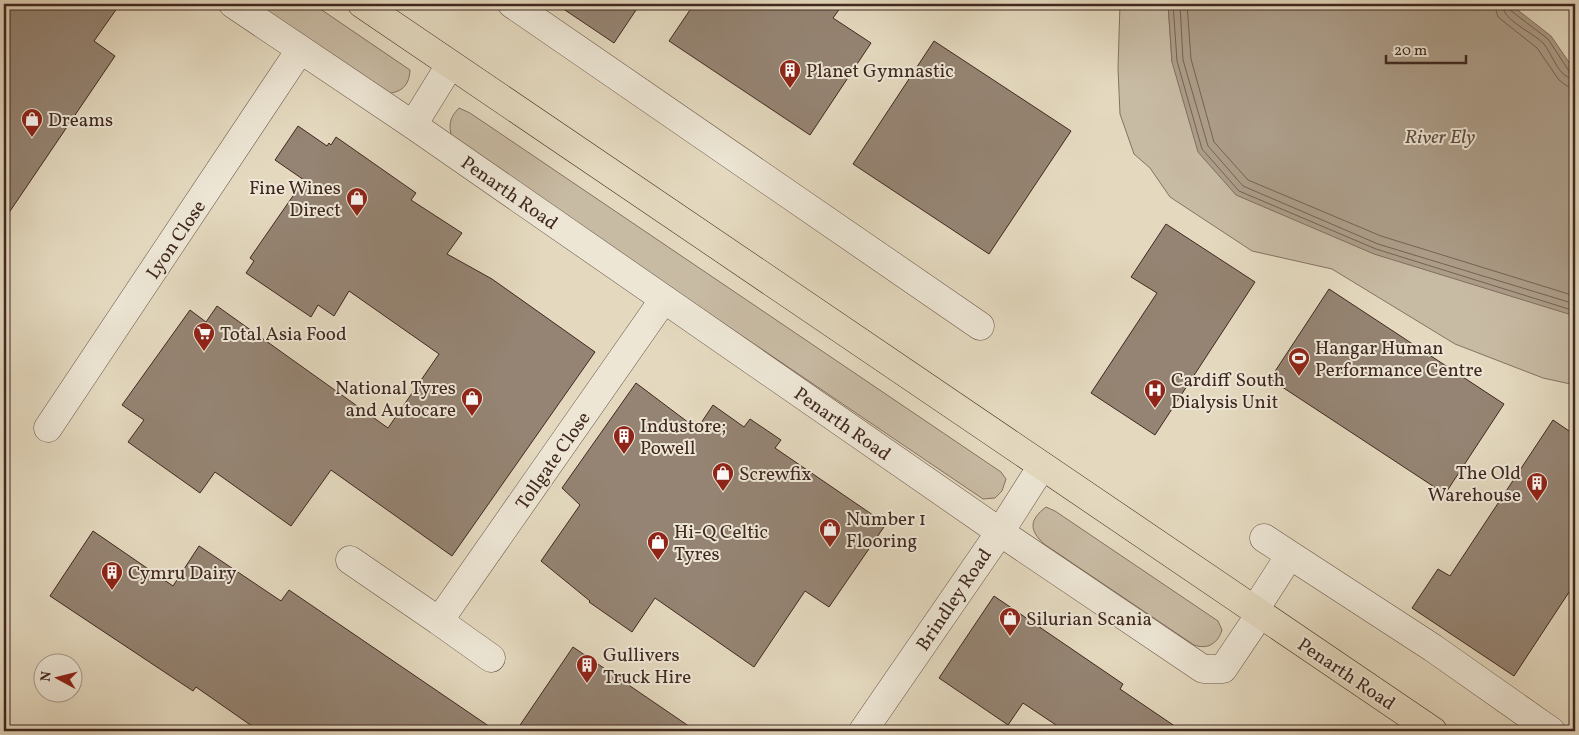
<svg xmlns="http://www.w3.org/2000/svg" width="1579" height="735" font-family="Vollkorn,serif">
  <rect width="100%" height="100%" fill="#e4d9bf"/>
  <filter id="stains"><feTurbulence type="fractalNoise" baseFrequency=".004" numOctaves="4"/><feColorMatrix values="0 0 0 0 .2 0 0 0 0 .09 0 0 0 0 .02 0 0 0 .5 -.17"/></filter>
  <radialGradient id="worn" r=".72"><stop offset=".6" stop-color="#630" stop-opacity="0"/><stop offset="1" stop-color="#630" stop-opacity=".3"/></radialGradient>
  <!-- green -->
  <path fill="#c8bba4" stroke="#847262" d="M 252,4 L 313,4 L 410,70 C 409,87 401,92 386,94 Z
    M 1120,4 L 1168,4 L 1172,62 L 1575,316 L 1575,385 L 1543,378 L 1455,344 L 1332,269 L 1252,251 L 1170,197 L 1150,168 L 1134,154 L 1120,114 L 1118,68 Z
    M 459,108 L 470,113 L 1001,472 L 1006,479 L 1002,491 L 995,498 L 983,499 L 453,140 C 448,127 449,118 459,108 Z
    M 1046,507 L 1055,511 L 1218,621 L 1222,630 C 1218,643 1208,650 1194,645 L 1044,544 C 1029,530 1029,520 1046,507 Z"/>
  <!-- water -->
  <path fill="#ac9d89" stroke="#816e5f" d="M 1168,4 L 1510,4 L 1551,36 L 1575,71 L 1575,316 L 1374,254 L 1236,195 L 1198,152 L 1172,62 Z"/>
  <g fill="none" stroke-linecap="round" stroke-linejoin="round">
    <!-- shore -->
    <path stroke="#766254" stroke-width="1" d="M 1173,4 L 1177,61 L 1202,149 L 1239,191 L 1376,249 L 1575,311
      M 1180,4 L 1183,60 L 1208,146 L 1243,186 L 1378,244 L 1575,304
      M 1187,4 L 1191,59 L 1214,142 L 1248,180 L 1381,236 L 1575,296
      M 1494,4 L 1498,17 L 1537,48 L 1559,80 L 1567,86 L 1575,87
      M 1502,4 C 1503,21 1531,31 1543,43 C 1553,54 1558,79 1575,79
      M 1508,4 L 1510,10 L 1548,39 L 1569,71 L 1575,73"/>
  </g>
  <!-- building -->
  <path fill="#958473" stroke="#402820" d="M 4,4 L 120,4 L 94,41 L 115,56 L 4,220 Z
    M 556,4 L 640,4 L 614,43 Z
    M 694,4 L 843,4 L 833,18 L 871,43 L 810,135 L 669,41 Z
    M 934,41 L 1071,131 L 989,254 L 853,164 Z
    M 298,126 L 327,146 L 329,143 L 331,145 L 336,137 L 416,193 L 411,200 L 462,233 L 447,254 L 492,279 L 595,352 L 452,556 L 331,470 L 291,526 L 215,472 L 200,493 L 128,442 L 144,420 L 122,405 L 190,310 L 206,322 L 217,306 L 388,428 L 439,354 L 349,291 L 334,316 L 318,305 L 311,317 L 246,273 L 254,261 L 250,258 L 304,180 L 275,160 Z
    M 1166,224 L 1255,282 L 1155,435 L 1091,393 L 1157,293 L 1131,277 Z
    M 1329,289 L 1504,404 L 1445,494 L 1270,379 Z
    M 636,383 L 697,429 L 713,405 L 744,427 L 750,419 L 781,440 L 775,448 L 886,524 L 829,607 L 805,591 L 754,667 L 655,598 L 632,632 L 589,602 L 590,601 L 541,561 L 580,505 L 562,488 Z
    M 1553,420 L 1575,435 L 1575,583 L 1514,676 L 1412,608 L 1438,569 L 1450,576 Z
    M 93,531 L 173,586 L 199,546 L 281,601 L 289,590 L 496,731 L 259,731 L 196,687 L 193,691 L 50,596 Z
    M 994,596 L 1123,684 L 1120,689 L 1182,731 L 1065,731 L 1023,703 L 1008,725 L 939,678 Z
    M 573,647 L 696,731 L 516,731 Z"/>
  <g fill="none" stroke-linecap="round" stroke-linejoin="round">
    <!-- minor casing -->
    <g stroke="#695448" stroke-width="29">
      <path id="minor" d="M 233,4 L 413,125 L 1000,532 L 1203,669 L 1223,669 L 1260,614
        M 512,4 L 980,326
        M 413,125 L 450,65
        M 48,428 L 300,50
        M 1264,538 L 1290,555
        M 350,560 L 439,621
        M 1254,611 L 1290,555 L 1433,648 L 1551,731
        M 491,658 L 439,621 L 664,299
        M 863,731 L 1000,532 L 1042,466"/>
    </g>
    <!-- major casing -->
    <g stroke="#402820" stroke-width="29">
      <path id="major" d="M 362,4 L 1433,731"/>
    </g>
    <!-- minor -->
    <use href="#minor" stroke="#ede6d5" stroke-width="28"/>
    <!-- major -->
    <use href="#major" stroke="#e4d9bf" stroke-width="28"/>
  </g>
  <!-- icons -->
  <defs>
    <g id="building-pin" transform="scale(1.125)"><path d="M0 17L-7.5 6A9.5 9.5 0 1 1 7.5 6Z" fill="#8f2418" stroke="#ede6d5"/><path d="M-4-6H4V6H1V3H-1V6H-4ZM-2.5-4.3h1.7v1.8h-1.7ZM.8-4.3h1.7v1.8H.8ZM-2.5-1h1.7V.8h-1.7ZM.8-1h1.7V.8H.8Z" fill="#fff"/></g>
    <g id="shop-pin" transform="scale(1.125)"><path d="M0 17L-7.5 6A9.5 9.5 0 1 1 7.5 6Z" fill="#8f2418" stroke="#ede6d5"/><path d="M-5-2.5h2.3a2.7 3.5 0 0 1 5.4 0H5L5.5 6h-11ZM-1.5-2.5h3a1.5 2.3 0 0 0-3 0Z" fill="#fff"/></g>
    <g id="supermarket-pin" transform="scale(1.125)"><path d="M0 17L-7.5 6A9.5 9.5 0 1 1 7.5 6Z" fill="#8f2418" stroke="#ede6d5"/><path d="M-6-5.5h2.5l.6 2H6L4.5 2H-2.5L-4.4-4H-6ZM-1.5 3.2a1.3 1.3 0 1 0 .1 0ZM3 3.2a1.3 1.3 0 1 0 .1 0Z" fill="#fff"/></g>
    <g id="stadium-pin" transform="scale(1.125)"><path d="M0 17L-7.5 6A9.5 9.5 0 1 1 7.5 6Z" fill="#8f2418" stroke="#ede6d5"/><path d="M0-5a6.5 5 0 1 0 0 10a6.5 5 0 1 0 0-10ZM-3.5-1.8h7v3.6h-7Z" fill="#fff"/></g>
    <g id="hospital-pin" transform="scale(1.125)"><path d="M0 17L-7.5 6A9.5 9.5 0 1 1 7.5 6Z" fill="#8f2418" stroke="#ede6d5"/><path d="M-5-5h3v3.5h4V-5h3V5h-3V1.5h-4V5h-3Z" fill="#fff"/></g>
  </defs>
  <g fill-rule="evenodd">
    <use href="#building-pin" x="790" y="70"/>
    <use href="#shop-pin" x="32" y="119"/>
    <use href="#shop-pin" x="357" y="198"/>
    <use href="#supermarket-pin" x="204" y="333"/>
    <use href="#stadium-pin" x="1299" y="358"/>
    <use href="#hospital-pin" x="1155" y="390"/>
    <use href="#shop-pin" x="472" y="398"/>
    <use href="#building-pin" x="624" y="436"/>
    <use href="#shop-pin" x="723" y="473"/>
    <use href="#building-pin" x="1537" y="483"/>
    <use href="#shop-pin" x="830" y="529"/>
    <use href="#shop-pin" x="658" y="542"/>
    <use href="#building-pin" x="112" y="572"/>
    <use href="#shop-pin" x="1010" y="618"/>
    <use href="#building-pin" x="587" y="665"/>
  </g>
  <g text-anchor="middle" stroke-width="4" stroke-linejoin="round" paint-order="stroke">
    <!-- poi labels -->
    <g font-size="19" fill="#402820" stroke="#ede6d5" text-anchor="start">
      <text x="806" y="77">Planet Gymnastic</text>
      <text x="48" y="126">Dreams</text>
      <text x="341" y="194" text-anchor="end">Fine Wines<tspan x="341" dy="22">Direct</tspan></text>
      <text x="220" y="340">Total Asia Food</text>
      <text x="1315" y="354">Hangar Human<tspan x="1315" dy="22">Performance Centre</tspan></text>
      <text x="1171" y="386">Cardiff South<tspan x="1171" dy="22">Dialysis Unit</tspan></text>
      <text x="456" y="394" text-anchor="end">National Tyres<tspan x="456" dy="22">and Autocare</tspan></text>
      <text x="640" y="432">Industore;<tspan x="640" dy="22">Powell</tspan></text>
      <text x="1521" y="479" text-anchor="end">The Old<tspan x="1521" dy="22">Warehouse</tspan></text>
      <text x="739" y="480">Screwfix</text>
      <text x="846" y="525">Number 1<tspan x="846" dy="22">Flooring</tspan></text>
      <text x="674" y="538">Hi-Q Celtic<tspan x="674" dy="22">Tyres</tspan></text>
      <text x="128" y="579">Cymru Dairy</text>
      <text x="1026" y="625">Silurian Scania</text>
      <text x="603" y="661">Gullivers<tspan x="603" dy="22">Truck Hire</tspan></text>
    </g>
    <!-- street labels -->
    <g font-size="19" fill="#402820" stroke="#ede6d5">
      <text transform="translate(510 192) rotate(35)" y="7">Penarth Road</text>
      <text transform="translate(175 239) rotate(-56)" y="7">Lyon Close</text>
      <text transform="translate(843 423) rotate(35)" y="7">Penarth Road</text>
      <text transform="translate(552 460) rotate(-55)" y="7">Tollgate Close</text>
      <text transform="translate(953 599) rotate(-56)" y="7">Brindley Road</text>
      <text transform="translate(1347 673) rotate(34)" y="7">Penarth Road</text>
    </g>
    <!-- water labels -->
    <g font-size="20" font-style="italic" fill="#604b40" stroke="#ede6d5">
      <text x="1440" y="143">River Ely</text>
    </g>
  </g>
  <!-- margin -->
  <rect width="1579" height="735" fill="none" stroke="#e4d9bf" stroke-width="20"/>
  <rect x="5" y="5" width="1569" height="725" fill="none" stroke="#402820" stroke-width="2.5"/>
  <rect x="10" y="10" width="1559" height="715" fill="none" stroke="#402820"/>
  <!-- north arrow -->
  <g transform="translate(58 678) rotate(277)"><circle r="24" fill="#ede6d5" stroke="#a89a8d"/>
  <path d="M0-4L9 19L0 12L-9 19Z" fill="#8f2418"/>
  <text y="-8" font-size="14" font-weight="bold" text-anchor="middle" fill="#402820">N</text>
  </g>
  <!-- scale -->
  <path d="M1386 55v8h80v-8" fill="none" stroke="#402820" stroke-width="2.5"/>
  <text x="1394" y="55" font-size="15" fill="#402820" stroke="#ede6d5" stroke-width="4" paint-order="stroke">20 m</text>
  <rect width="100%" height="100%" filter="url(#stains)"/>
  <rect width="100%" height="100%" fill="url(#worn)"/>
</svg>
